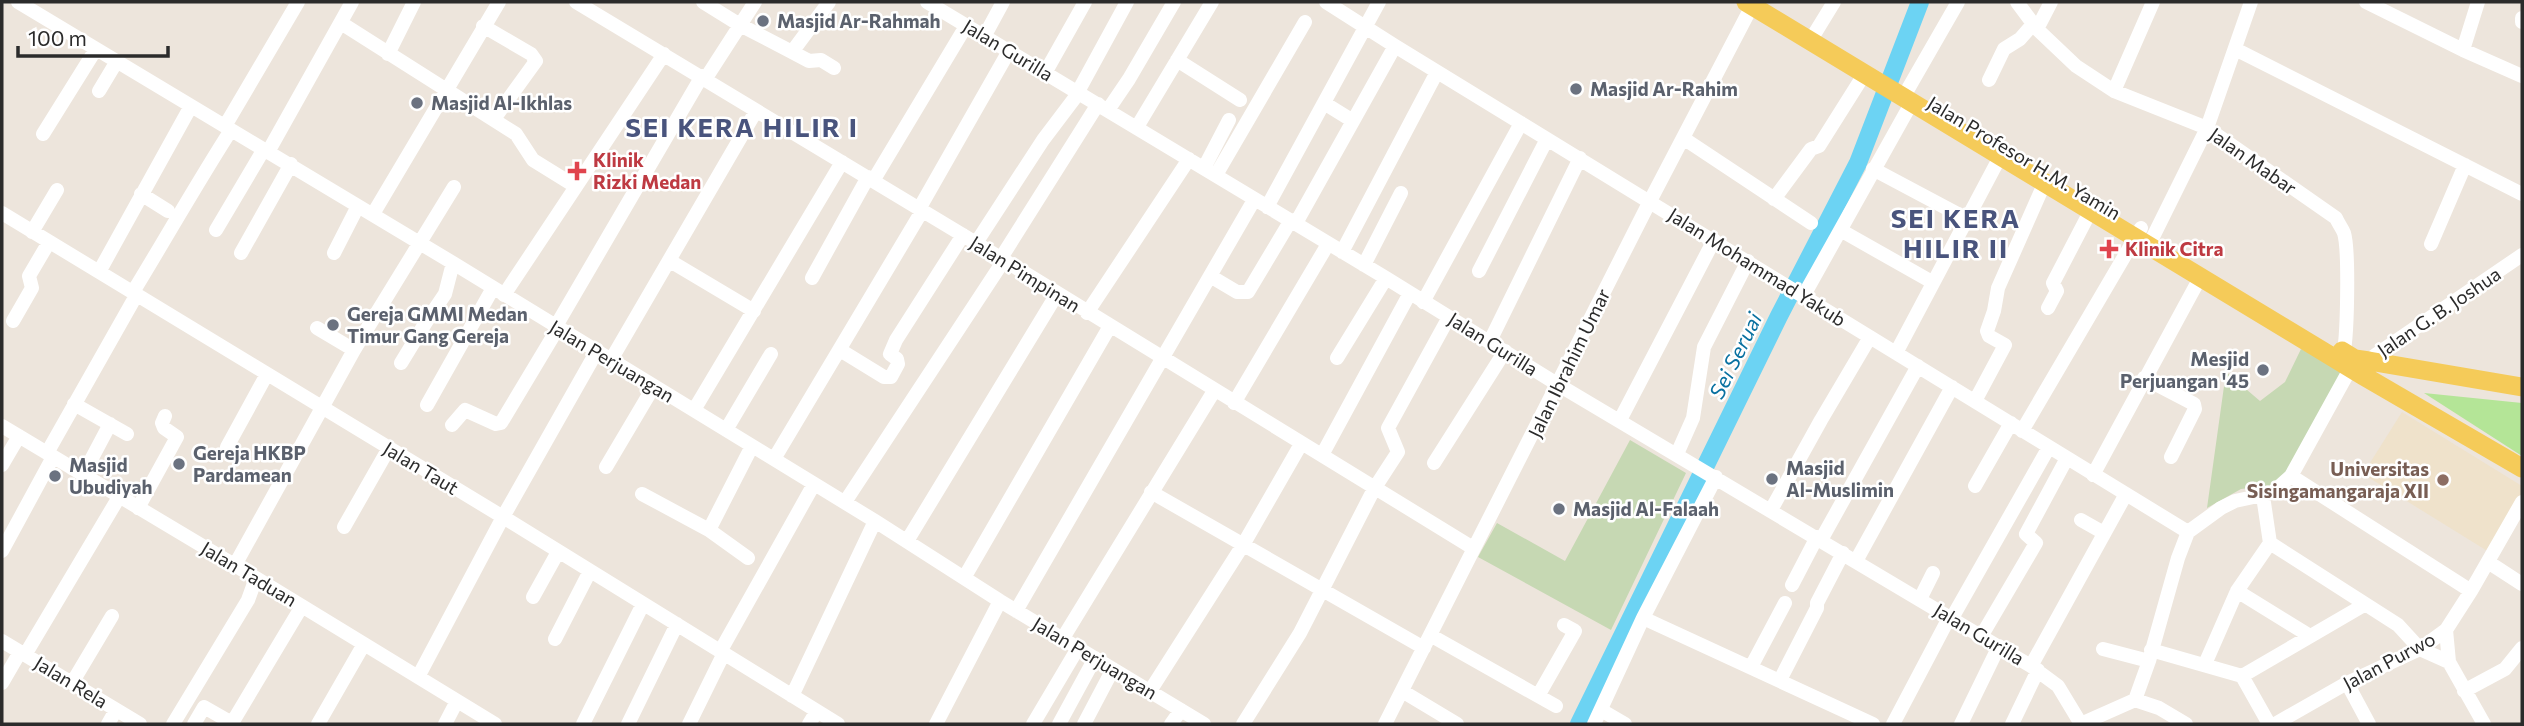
<svg xmlns="http://www.w3.org/2000/svg" width="2524" height="726" font-family="Commissioner,sans-serif">
  <rect width="100%" height="100%" fill="#ede5dc"/>
  <!-- education -->
  <path fill="#efe2cb" d="M 2402,412 L 2522,486 L 2522,497 L 2489,552 L 2363,474 Z"/>
  <!-- green -->
  <path fill="#b4e597" d="M 2424,393 L 2522,403 L 2522,456 Z"/>
  <!-- cemetery -->
  <path fill="#c6d8b3" d="M 2301,349 L 2343,369 L 2280,484 L 2241,489 L 2207,508 L 2226,372 L 2260,401 L 2285,382 Z
    M 1630,440 L 1686,473 L 1611,630 L 1478,557 L 1497,523 L 1565,561 Z"/>
  <g fill="none" stroke-linecap="round" stroke-linejoin="round">
    <!-- river -->
    <path stroke="#6cd3f3" stroke-width="18" d="M 1579,724 L 1779,316 L 1858,163 L 1920,2"/>
    <!-- minor -->
    <path stroke="#fff" stroke-width="14" d="M 18,2 L 453,263 L 875,521 L 1000,601 L 1204,724
      M 576,2 L 976,243 L 1473,548
      M 703,2 L 740,25 L 792,52 L 829,2
      M 927,2 L 1386,278 L 1557,384 L 2031,666 L 2058,686 L 2081,724
      M 1326,2 L 1395,46 L 2188,532
      M 2017,2 L 2037,29 L 2076,66 L 2114,91 L 2207,128 L 2336,218 C 2338,223 2342,228 2344,233 C 2349,249 2348,344 2342,359
      M 2366,2 L 2463,50 L 2522,76
      M 2522,18 L 2522,22
      M 341,23 L 516,134 L 533,160 L 575,186
      M 483,26 L 531,54 L 536,61 L 494,119
      M 2037,29 L 2051,2
      M 1815,33 L 1834,2
      M 984,37 L 1003,2
      M 2235,49 L 2522,194
      M 2463,50 L 2478,2
      M 792,52 L 809,61 L 821,60 L 834,68
      M 388,54 L 414,2
      M 1177,60 L 1240,100
      M 1045,73 L 1085,2
      M 706,78 L 755,2
      M 1989,80 L 2004,49 L 2020,39 L 2033,24
      M 1908,89 L 1958,2
      M 99,91 L 117,61
      M 2114,91 L 2153,2
      M 1324,103 L 1353,121
      M 1108,110 L 1129,79 L 1174,2
      M 225,126 L 298,2
      M 1137,127 L 1212,2
      M 43,134 L 96,49
      M 1683,138 L 1811,223
      M 268,152 L 352,2
      M 1204,168 L 1229,120
      M 1873,169 L 1967,219
      M 1216,175 L 1305,22
      M 873,181 L 966,26
      M 141,194 L 168,211
      M 1774,199 L 1811,149 L 1819,146 L 1865,73
      M 1267,207 L 1379,2
      M 919,209 L 1009,51
      M 2,213 L 503,517 L 838,724
      M 373,214 L 499,2
      M 1296,223 L 1395,46
      M 216,230 L 264,149
      M 1842,231 L 1932,282
      M 32,232 L 57,190
      M 976,243 L 1043,140 L 1074,99 L 1127,2
      M 2431,244 L 2465,165
      M 2149,245 L 2207,128 L 2251,2
      M 1342,252 L 1437,72
      M 241,253 L 291,164
      M 334,253 L 358,206
      M 1001,258 L 1098,104
      M 670,261 L 754,311
      M 1364,265 L 1401,193
      M 1479,271 L 1547,139
      M 99,272 L 191,106
      M 1210,276 L 1237,292 L 1248,292 L 1291,220
      M 812,278 L 868,177
      M 133,292 C 166,238 197,183 231,130
      M 504,295 L 664,54
      M 1804,295 L 1912,102
      M 1423,302 L 1521,123
      M 2048,308 L 2057,291 L 2053,283 L 2091,210
      M 1087,313 L 1189,159
      M 13,321 L 32,288 L 29,276 L 49,242
      M 556,326 L 702,76
      M 317,328 L 354,350
      M 1490,341 L 1580,158
      M 840,350 L 884,377 L 891,377 L 898,364 L 897,359 L 890,354 L 896,340 L 963,235
      M 1896,353 L 2001,155
      M 1337,358 L 1386,278
      M 611,360 L 756,111
      M 401,363 L 426,322 L 445,294 L 453,263
      M 2367,365 L 2374,356 L 2522,255
      M 2144,378 L 2194,404 L 2195,409 L 2171,457
      M 1975,401 L 2005,345 L 1989,336 L 1987,331 L 1994,311 L 1998,288 L 2045,182
      M 1234,403 L 1328,244
      M 74,404 L 127,434
      M 427,405 L 493,288
      M 694,410 L 842,162
      M 1620,420 L 1714,240
      M 452,425 L 465,410 L 496,424 L 501,423 L 558,328
      M 2,426 L 256,578 L 495,724
      M 726,430 L 771,354
      M 2022,431 L 2141,228
      M 227,447 L 267,374
      M 47,453 L 137,294
      M 1677,454 L 1693,418 L 1704,347 L 1748,261
      M 1322,455 L 1410,293
      M 774,459 L 922,211
      M 1434,463 L 1505,351
      M 2,465 L 19,436
      M 606,467 L 654,386
      M 83,475 L 110,424
      M 2093,475 L 2201,276
      M 2291,476 L 2471,591
      M 1975,486 L 2011,423
      M 1151,492 L 1424,648
      M 642,494 L 709,530 L 752,446
      M 2263,496 L 2270,543 L 2398,625 L 2420,649 L 2449,662
      M 845,502 L 1004,260
      M 138,508 L 177,437 L 164,428 L 162,423 L 165,416
      M 1771,510 L 1821,420 L 1870,337
      M 2081,520 L 2104,533
      M 344,527 L 389,448
      M 709,530 L 748,558
      M 1821,540 L 1918,366
      M 907,541 L 1057,294
      M 2,551 L 53,457
      M 1856,561 L 1952,387
      M 2488,562 L 2522,584
      M 235,565 L 354,350 L 454,187
      M 964,578 L 1110,326
      M 1792,585 L 1817,537
      M 2237,591 L 2310,636
      M 533,597 L 558,552
      M 1920,599 L 1933,573
      M 1016,611 L 1254,200
      M 1643,618 L 1873,724
      M 1952,618 L 2049,447
      M 2446,630 L 2449,662 L 2484,724
      M 1430,635 L 1556,706
      M 1982,635 L 2036,543 L 2026,534 L 2067,458
      M 1063,638 L 1214,391
      M 555,639 L 590,571
      M 2,641 L 140,724
      M 2103,649 L 2149,661
      M 721,650 L 814,484
      M 2151,650 L 2242,676 L 2269,724
      M 25,655 L 119,497
      M 2205,664 L 2237,591 L 2270,543
      M 2031,666 L 2126,494
      M 1751,667 L 1785,603
      M 2242,676 L 2364,605
      M 418,677 L 503,517 L 597,351
      M 1780,680 L 1817,608 L 1817,603 L 1843,553
      M 2,683 L 20,652
      M 72,683 L 112,616
      M 2347,683 L 2369,724
      M 1150,691 L 1243,545 L 1301,444
      M 1402,691 L 1457,724
      M 2464,691 L 2505,669 L 2522,648
      M 792,696 L 875,521
      M 1538,696 L 1575,631 L 1564,625
      M 2135,700 L 2149,661 L 2178,558 L 2188,532 L 2221,508 L 2235,501 L 2272,493 L 2291,476 L 2355,360
      M 1601,710 L 1625,724
      M 108,724 L 116,710
      M 173,724 L 248,600 L 256,578
      M 194,724 L 204,707 L 232,723 L 302,606
      M 318,724 L 364,644
      M 445,724 L 457,701
      M 583,724 L 643,604
      M 628,724 L 677,624
      M 689,724 L 724,653
      M 809,724 L 817,711
      M 936,724 L 1000,601
      M 1033,724 L 1078,648
      M 1059,724 L 1095,658
      M 1084,724 L 1113,669
      M 1171,724 L 1181,710
      M 1243,724 L 1300,633 L 1374,489 L 1398,452 L 1388,428 L 1449,317
      M 1385,724 L 1650,201 L 1754,2
      M 1594,724 L 1643,618 L 1716,477
      M 1893,724 L 1950,616
      M 1961,724 L 1999,646
      M 2012,724 L 2038,670
      M 2081,724 L 2135,700 L 2159,708 L 2186,724
      M 2275,724 L 2347,683 L 2420,649 L 2446,630 L 2471,591 L 2522,502"/>
    <!-- major -->
    <path stroke="#f5cb59" stroke-width="19" d="M 1746,2 L 2362,375 L 2522,468
      M 2342,351 L 2355,359 L 2369,361 L 2522,387"/>
  </g>
  <!-- markers -->
  <g fill="#6b7280" stroke="#fff" stroke-width="2.5">
    <circle cx="763" cy="21" r="7"/>
    <circle cx="1576" cy="89" r="7"/>
    <circle cx="417" cy="103" r="7"/>
    <circle cx="333" cy="325" r="7"/>
    <circle cx="2263" cy="370" r="7"/>
    <circle cx="179" cy="464" r="7"/>
    <circle cx="55" cy="476" r="7"/>
    <circle cx="1772" cy="479" r="7"/>
    <circle cx="1559" cy="509" r="7"/>
  </g>
  <g fill="#e0444e" stroke="#fff" stroke-width="2.5">
    <path d="M573.5 160.5h7v7h7v7h-7v7h-7v-7h-7v-7h7z"/>
    <path d="M2105.5 238.5h7v7h7v7h-7v7h-7v-7h-7v-7h7z"/>
  </g>
  <circle fill="#8d6e63" stroke="#fff" stroke-width="2.5" cx="2443" cy="480" r="7"/>
  <g text-anchor="middle" stroke-width="5" stroke-linejoin="round" paint-order="stroke">
    <!-- worship labels -->
    <g font-size="19" font-weight="bold" fill="#5b616d" stroke="#fff" text-anchor="start">
      <text x="777" y="28">Masjid Ar-Rahmah</text>
      <text x="1590" y="96">Masjid Ar-Rahim</text>
      <text x="431" y="110">Masjid Al-Ikhlas</text>
      <text x="347" y="321">Gereja GMMI Medan<tspan x="347" dy="22">Timur Gang Gereja</tspan></text>
      <text x="2249" y="366" text-anchor="end">Mesjid<tspan x="2249" dy="22">Perjuangan '45</tspan></text>
      <text x="193" y="460">Gereja HKBP<tspan x="193" dy="22">Pardamean</tspan></text>
      <text x="69" y="472">Masjid<tspan x="69" dy="22">Ubudiyah</tspan></text>
      <text x="1786" y="475">Masjid<tspan x="1786" dy="22">Al-Muslimin</tspan></text>
      <text x="1573" y="516">Masjid Al-Falaah</text>
    </g>
    <!-- street labels -->
    <g font-size="19" fill="#2b2b2b" stroke="#fff">
      <text transform="translate(1008 50) rotate(31)" y="7">Jalan Gurilla</text>
      <text transform="translate(2024 158) rotate(31)" y="7">Jalan Profesor H.M. Yamin</text>
      <text transform="translate(2253 161) rotate(35)" y="7">Jalan Mabar</text>
      <text transform="translate(1757 267) rotate(32)" y="7">Jalan Mohammad Yakub</text>
      <text transform="translate(1025 274) rotate(32)" y="7">Jalan Pimpinan</text>
      <text transform="translate(2439 312) rotate(-34)" y="7">Jalan G. B. Joshua</text>
      <text transform="translate(1493 344) rotate(32)" y="7">Jalan Gurilla</text>
      <text transform="translate(612 361) rotate(31)" y="7">Jalan Perjuangan</text>
      <text transform="translate(1569 363) rotate(-64)" y="7">Jalan Ibrahim Umar</text>
      <text transform="translate(421 468) rotate(31)" y="7">Jalan Taut</text>
      <text transform="translate(249 574) rotate(31)" y="7">Jalan Taduan</text>
      <text transform="translate(1979 634) rotate(31)" y="7">Jalan Gurilla</text>
      <text transform="translate(1095 658) rotate(31)" y="7">Jalan Perjuangan</text>
      <text transform="translate(2389 661) rotate(-28)" y="7">Jalan Purwo</text>
      <text transform="translate(71 682) rotate(31)" y="7">Jalan Rela</text>
    </g>
    <!-- health labels -->
    <g font-size="19" font-weight="bold" fill="#be3a42" stroke="#fff" text-anchor="start">
      <text x="593" y="167">Klinik<tspan x="593" dy="22">Rizki Medan</tspan></text>
      <text x="2125" y="256">Klinik Citra</text>
    </g>
    <!-- education labels -->
    <g font-size="19" font-weight="bold" fill="#785e54" stroke="#fff" text-anchor="end">
      <text x="2429" y="476">Universitas<tspan x="2429" dy="22">Sisingamangaraja XII</tspan></text>
    </g>
    <!-- water labels -->
    <g font-size="21" font-style="italic" fill="#0971a0" stroke="#fff">
      <text transform="translate(1736 356) rotate(-64)" y="7">Sei Seruai</text>
    </g>
    <!-- district labels -->
    <g font-size="26" font-weight="bold" letter-spacing="2" fill="#49547d" stroke="#fff">
      <text x="742" y="137">SEI KERA HILIR I</text>
      <text x="1956" y="228">SEI KERA<tspan x="1956" dy="30">HILIR II</tspan></text>
    </g>
  </g>
  <!-- border -->
  <rect width="2524" height="726" fill="none" stroke="#2b2b2b" stroke-width="7"/>
  <!-- scale -->
  <path d="M18 46v10h150v-10" fill="none" stroke="#2b2b2b" stroke-width="3.5"/>
  <text x="28" y="46" font-size="21" fill="#2b2b2b" stroke="#ffffff" stroke-width="5" paint-order="stroke">100 m</text>
</svg>
